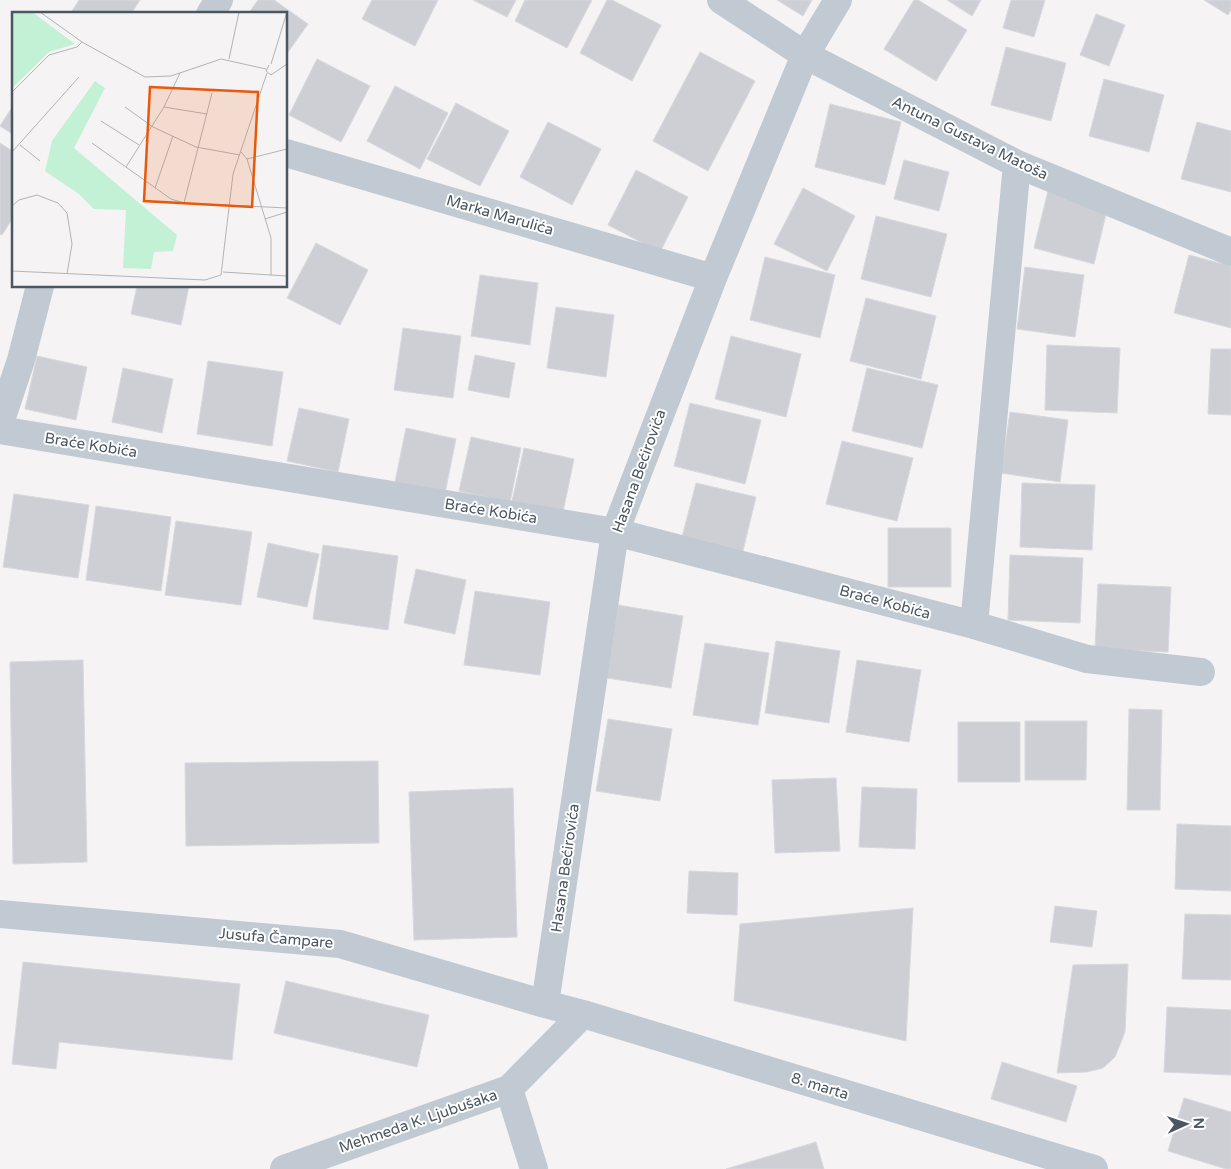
<svg xmlns="http://www.w3.org/2000/svg" width="1231" height="1169" font-family="'Varela Round',sans-serif">
  <rect width="100%" height="100%" fill="#f5f3f3"/>
  <!-- building -->
  <path fill="#cdcfd5" stroke="#d7d9de" d="M 79,0 L 140,0 L 131,14 L 75,14 L 72,11 Z
    M 258,0 L 274,0 L 308,24 L 286,55 L 286,14 L 248,14 Z
    M 372,0 L 438,0 L 415,46 L 362,19 Z
    M 473,0 L 516,0 L 507,17 Z
    M 525,0 L 592,0 L 567,48 L 515,21 Z
    M 607,0 L 612,0 L 661,25 L 632,81 L 580,53 Z
    M 777,0 L 812,0 L 803,16 Z
    M 914,0 L 918,0 L 967,30 L 936,81 L 884,49 Z
    M 947,0 L 981,0 L 972,16 Z
    M 1011,0 L 1045,0 L 1034,37 L 1003,28 Z
    M 1204,0 L 1231,0 L 1231,10 L 1228,15 Z
    M 1096,14 L 1125,25 L 1109,66 L 1080,55 Z
    M 1006,47 L 1066,63 L 1051,121 L 991,105 Z
    M 700,52 L 755,81 L 708,171 L 653,141 Z
    M 317,59 L 370,86 L 341,142 L 289,115 Z
    M 1104,79 L 1164,95 L 1149,152 L 1089,136 Z
    M 395,86 L 448,113 L 420,169 L 367,141 Z
    M 456,103 L 509,131 L 480,186 L 427,159 Z
    M 14,104 L 14,135 L 0,126 Z
    M 830,104 L 901,122 L 885,185 L 815,167 Z
    M 548,122 L 601,149 L 572,205 L 520,177 Z
    M 1197,122 L 1231,131 L 1231,192 L 1181,179 Z
    M 0,143 L 14,152 L 14,216 L 2,235 L 0,234 Z
    M 904,160 L 949,172 L 939,211 L 894,199 Z
    M 636,170 L 688,197 L 660,252 L 608,225 Z
    M 803,188 L 855,216 L 827,271 L 774,244 Z
    M 1048,191 L 1108,206 L 1094,264 L 1034,248 Z
    M 876,216 L 947,234 L 931,297 L 861,279 Z
    M 316,243 L 368,270 L 340,325 L 287,298 Z
    M 1189,255 L 1231,266 L 1231,328 L 1174,313 Z
    M 765,257 L 835,275 L 820,338 L 750,320 Z
    M 1025,267 L 1084,275 L 1075,337 L 1017,329 Z
    M 480,275 L 538,283 L 530,345 L 471,336 Z
    M 137,286 L 189,286 L 181,325 L 131,314 Z
    M 866,298 L 936,316 L 921,379 L 850,361 Z
    M 556,307 L 614,315 L 606,377 L 547,368 Z
    M 403,328 L 461,336 L 453,398 L 394,390 Z
    M 731,336 L 801,354 L 786,417 L 715,399 Z
    M 1047,345 L 1120,348 L 1117,413 L 1045,410 Z
    M 1211,349 L 1231,349 L 1231,415 L 1208,414 Z
    M 475,355 L 515,363 L 509,398 L 468,390 Z
    M 37,356 L 87,367 L 76,420 L 25,409 Z
    M 208,361 L 283,372 L 272,446 L 197,434 Z
    M 123,368 L 173,379 L 162,433 L 112,422 Z
    M 867,368 L 938,385 L 922,448 L 852,431 Z
    M 690,403 L 761,420 L 745,484 L 674,466 Z
    M 299,408 L 349,419 L 338,472 L 287,461 Z
    M 1010,412 L 1068,420 L 1060,482 L 1001,473 Z
    M 406,428 L 456,439 L 445,493 L 395,482 Z
    M 471,437 L 521,448 L 510,502 L 459,491 Z
    M 842,441 L 913,458 L 897,521 L 826,504 Z
    M 524,448 L 574,459 L 563,512 L 512,501 Z
    M 696,483 L 756,497 L 742,555 L 681,541 Z
    M 1022,483 L 1095,485 L 1092,550 L 1020,547 Z
    M 14,494 L 89,505 L 78,578 L 3,567 Z
    M 96,506 L 171,517 L 161,591 L 86,580 Z
    M 176,521 L 252,532 L 241,605 L 165,595 Z
    M 888,528 L 951,528 L 951,587 L 888,587 Z
    M 268,543 L 319,554 L 307,607 L 257,597 Z
    M 323,545 L 398,556 L 388,630 L 313,619 Z
    M 1010,555 L 1083,558 L 1080,623 L 1008,620 Z
    M 416,569 L 466,580 L 455,634 L 404,623 Z
    M 1098,584 L 1171,587 L 1168,652 L 1095,649 Z
    M 475,591 L 550,602 L 540,675 L 464,665 Z
    M 618,605 L 683,616 L 671,688 L 607,678 Z
    M 776,641 L 840,651 L 829,723 L 765,713 Z
    M 705,643 L 769,653 L 758,725 L 693,715 Z
    M 83,660 L 87,862 L 13,864 L 10,662 Z
    M 857,660 L 921,670 L 909,742 L 846,732 Z
    M 1129,709 L 1162,710 L 1160,810 L 1127,810 Z
    M 608,719 L 672,729 L 660,801 L 596,791 Z
    M 1025,721 L 1087,721 L 1086,780 L 1025,780 Z
    M 958,722 L 1020,722 L 1020,782 L 958,782 Z
    M 378,761 L 379,843 L 186,846 L 185,763 Z
    M 836,778 L 840,851 L 775,853 L 772,780 Z
    M 862,787 L 917,789 L 915,849 L 859,847 Z
    M 513,788 L 517,937 L 414,940 L 409,792 Z
    M 1177,824 L 1231,826 L 1231,891 L 1175,889 Z
    M 689,871 L 738,873 L 737,915 L 687,913 Z
    M 1055,906 L 1097,911 L 1092,947 L 1050,942 Z
    M 913,908 L 906,1041 L 734,1001 L 740,924 Z
    M 1185,914 L 1231,915 L 1231,980 L 1182,979 Z
    M 23,962 L 240,984 L 232,1060 L 59,1042 L 56,1069 L 12,1064 Z
    M 1128,964 L 1125,1032 L 1115,1057 L 1103,1068 L 1087,1072 L 1057,1073 L 1073,965 Z
    M 286,981 L 429,1015 L 417,1067 L 274,1033 Z
    M 1167,1007 L 1231,1010 L 1231,1075 L 1164,1072 Z
    M 1002,1062 L 1077,1086 L 1066,1122 L 991,1099 Z
    M 1184,1098 L 1231,1112 L 1231,1169 L 1226,1169 L 1168,1151 Z
    M 816,1142 L 824,1169 L 726,1169 Z"/>
  <g fill="none" stroke-linecap="round" stroke-linejoin="round">
    <!-- minor -->
    <path stroke="#c1cad2" stroke-width="28" d="M 721,0 L 805,55 L 1017,164 L 1231,252
      M 210,14 L 219,0
      M 286,153 L 713,278
      M 0,423 L 21,360 L 40,286
      M 0,430 L 615,532 L 974,625 L 1087,659 L 1201,672
      M 974,625 L 1017,164
      M 0,914 L 340,944 L 545,1004 L 583,1014 L 1094,1169
      M 545,1004 L 615,532 L 713,278 L 805,55 L 838,0
      M 509,1089 L 534,1169
      M 284,1169 L 509,1089 L 583,1014"/>
  </g>
  <g text-anchor="middle" stroke-width="4" stroke-linejoin="round" paint-order="stroke">
    <!-- street labels -->
    <g font-size="15" fill="#4a5661" stroke="#fff">
      <text transform="translate(970 138) rotate(26)" y="5">Antuna Gustava Matoša</text>
      <text transform="translate(500 215) rotate(16)" y="5">Marka Marulića</text>
      <text transform="translate(91 445) rotate(9)" y="5">Braće Kobića</text>
      <text transform="translate(639 471) rotate(-70)" y="5">Hasana Bećirovića</text>
      <text transform="translate(491 511) rotate(9)" y="5">Braće Kobića</text>
      <text transform="translate(885 602) rotate(15)" y="5">Braće Kobića</text>
      <text transform="translate(565 868) rotate(-82)" y="5">Hasana Bećirovića</text>
      <text transform="translate(276 938) rotate(5)" y="5">Jusufa Čampare</text>
      <text transform="translate(820 1086) rotate(17)" y="5">8. marta</text>
      <text transform="translate(418 1121) rotate(-19)" y="5">Mehmeda K. Ljubušaka</text>
    </g>
  </g>
  <!-- overview -->
  <g transform="translate(12 12)">
    <rect width="275" height="275" fill="#f5f3f3"/>
    <path d="M 0,0 L 20,0 L 63,32 L 37,40 L 0,76 ZM 83,69 L 93,76 L 62,136 L 165,223 L 161,239 L 142,240 L 139,257 L 111,256 L 114,198 L 82,197 L 67,182 L 33,159 L 40,129 Z" fill="#c3f1d5"/>
    <path fill="none" stroke="#b1b4b9" stroke-width="1" d="M 28,0 L 70,30 L 133,65 L 159,64 L 209,47 L 254,57M 217,47 L 227,0M 259,52 L 275,0M 257,53 L 254,59 L 259,63 L 275,52M 0,80 L 37,43 L 65,35 L 70,30M 113,95 L 141,115 L 184,135 L 228,143M 152,95 L 195,102M 89,109 L 127,133M 80,131 L 159,187 L 172,191 L 275,196M 8,133 L 28,149M 0,140 L 67,65M 229,140 L 235,147 L 259,226 L 259,263M 235,147 L 275,137M 114,155 L 152,95 L 168,61M 143,176 L 161,124M 172,191 L 200,81M 0,194 L 7,188 L 25,183 L 46,191 L 55,201 L 60,232 L 55,262M 253,207 L 275,200M 0,259 L 193,268 L 209,263 L 221,162 L 255,61M 211,260 L 275,264"/>
    <path fill="#e8590c" fill-opacity="0.15" stroke="#e8590c" stroke-width="2.5" d="M 138,75 L 246,80 L 240,195 L 132,189 Z"/>
    <rect width="275" height="275" fill="none" stroke="#4a5661" stroke-width="2.5"/>
  </g>
  <!-- north arrow -->
  <g transform="translate(1186 1124) rotate(87)" stroke="#ffffff" stroke-width="4" paint-order="stroke">
  <path d="M0-4L9 19L0 12L-9 19Z" fill="#4a5661"/>
  <text y="-8" font-size="14" font-weight="bold" text-anchor="middle" fill="#4a5661">N</text>
  </g>
</svg>
